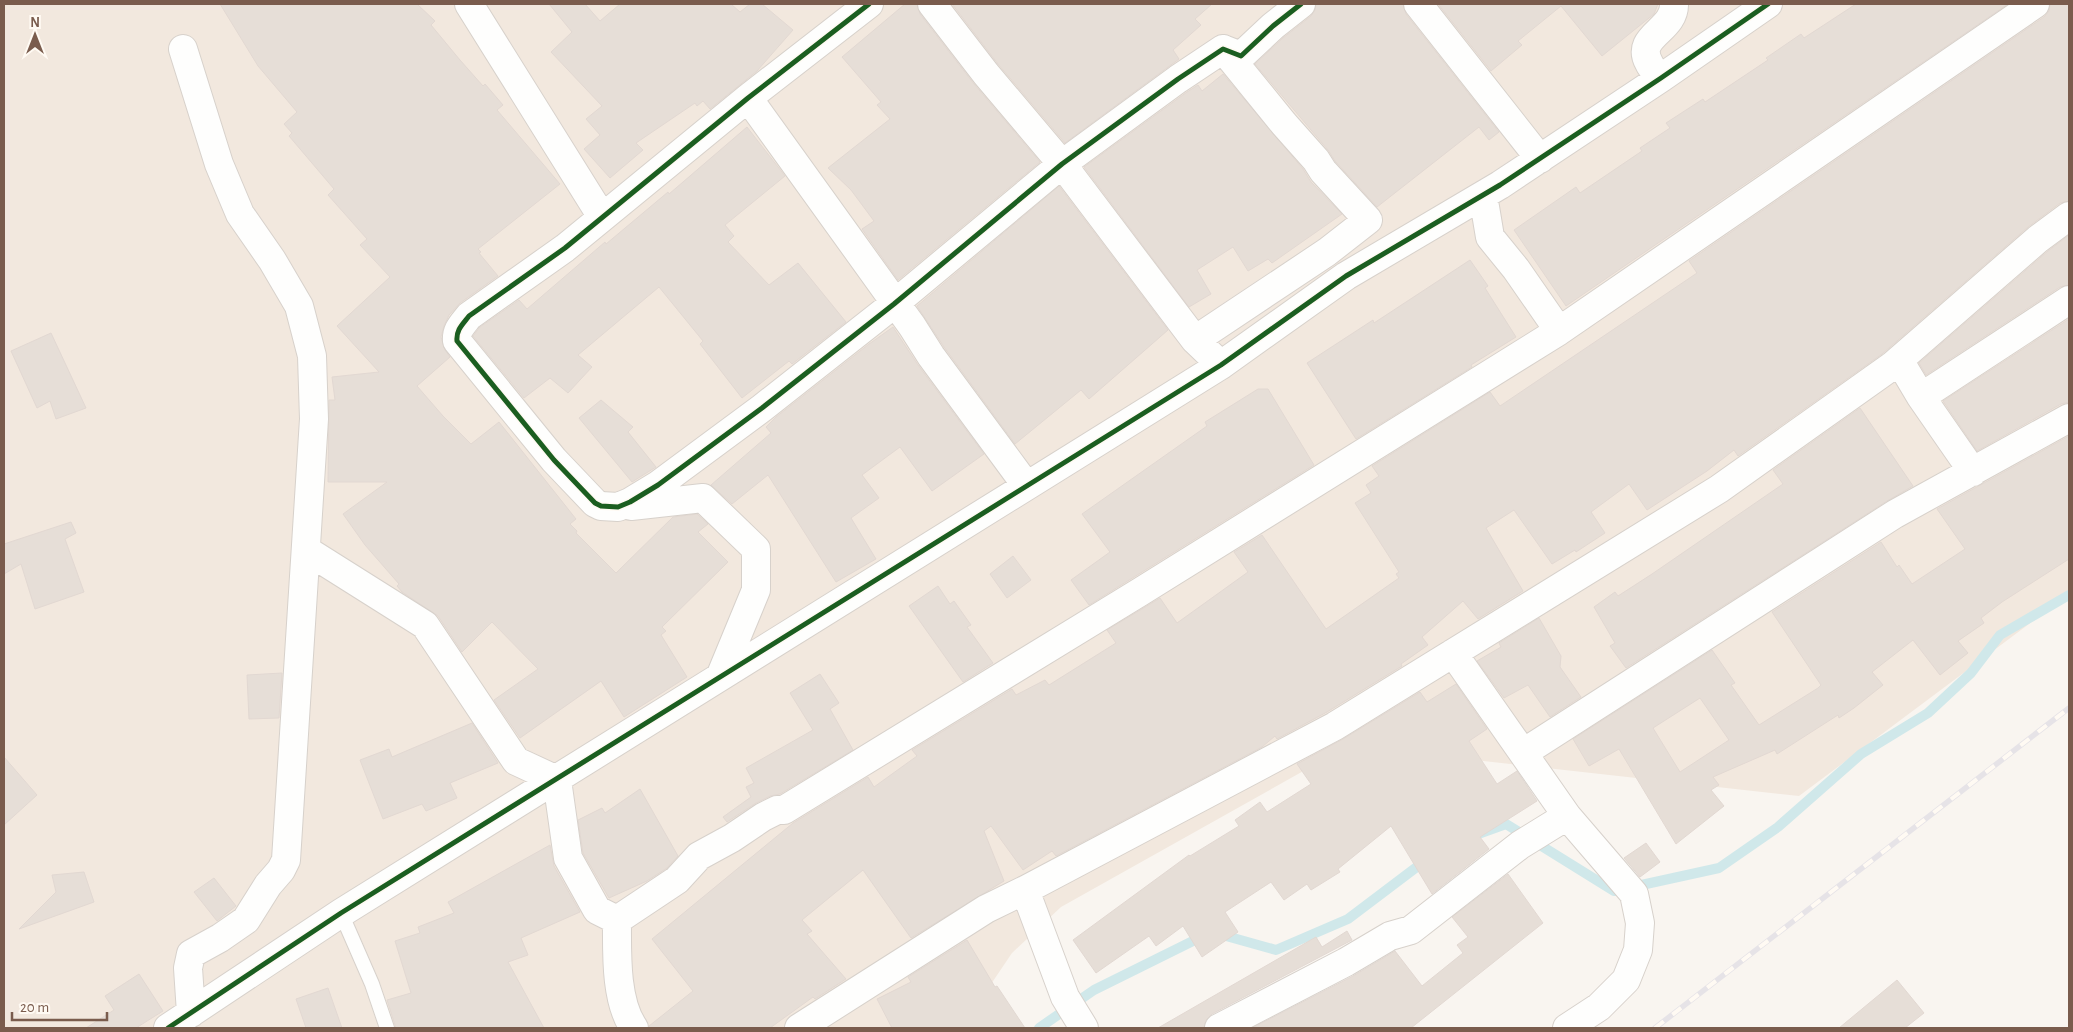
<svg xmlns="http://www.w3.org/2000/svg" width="2073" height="1032" font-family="'Alegreya Sans',sans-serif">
  <rect width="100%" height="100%" fill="#f9f5f0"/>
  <!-- residential -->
  <path fill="#f2e8de" d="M 4,4 L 2069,4 L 2069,594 L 1799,796 L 1348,746 L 1061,907 L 1012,953 L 985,993 L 949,1028 L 4,1028 Z"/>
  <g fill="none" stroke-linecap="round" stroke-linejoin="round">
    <!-- stream -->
    <path stroke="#d0e8ea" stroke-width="10" d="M 1481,833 L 1506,824 L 1614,891 L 1719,868 L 1778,827 L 1861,754 L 1928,713 L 1971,673 L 2000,635 L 2069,595
      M 1219,934 L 1276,950 L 1348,919 L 1426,860
      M 1039,1028 L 1094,990 L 1203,936"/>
  </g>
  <!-- building -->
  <path fill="#e6ded7" stroke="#e2d8d2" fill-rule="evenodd" d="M 220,4 L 417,4 L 435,21 L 431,25 L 460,60 L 483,86 L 485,84 L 503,105 L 497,110 L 560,184 L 478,249 L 481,252 L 479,253 L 498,276 L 460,303 L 449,315 L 444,326 L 441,337 L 445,350 L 450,357 L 417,386 L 443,416 L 471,444 L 499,422 L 576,519 L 570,524 L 577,531 L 576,533 L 616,573 L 673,517 L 697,514 L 708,524 L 698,532 L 728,562 L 662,627 L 666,631 L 661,635 L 687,677 L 624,717 L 601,681 L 520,738 L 494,700 L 538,669 L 492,622 L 462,652 L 438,616 L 402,592 L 397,586 L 399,584 L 365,545 L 343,514 L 387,482 L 328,482 L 329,400 L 335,400 L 332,377 L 379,372 L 337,326 L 390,277 L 360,245 L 367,239 L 328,195 L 334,189 L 289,136 L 292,133 L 284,124 L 297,112 L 258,66 Z
    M 549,4 L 585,4 L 600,21 L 620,4 L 731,4 L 740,12 L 750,4 L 762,4 L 793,30 L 757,71 L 710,109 L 703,101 L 697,106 L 695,103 L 636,143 L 643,150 L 610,178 L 584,149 L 600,135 L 586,119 L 602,106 L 551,52 L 572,32 Z
    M 905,4 L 917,4 L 920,14 L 974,84 L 1040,162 L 898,280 L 862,229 L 874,221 L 851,190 L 828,168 L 890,119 L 877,105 L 881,102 L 842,57 Z
    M 952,4 L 1212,4 L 1195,19 L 1201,25 L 1173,50 L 1179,59 L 1065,143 L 998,64 Z
    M 1316,4 L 1403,4 L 1406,14 L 1499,132 L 1489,140 L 1479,127 L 1377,207 L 1335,161 L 1328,150 L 1255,64 L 1283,38 L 1311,16 L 1315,10 Z
    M 1438,4 L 1658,4 L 1654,14 L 1602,56 L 1561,6 L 1518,41 L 1522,45 L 1491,71 Z
    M 1856,4 L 2008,4 L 1566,306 L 1514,230 L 1576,187 L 1580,193 L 1642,151 L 1640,148 L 1670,128 L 1666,123 L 1703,99 L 1705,102 L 1768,60 L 1766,58 L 1801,34 L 1804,38 Z
    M 2050,4 L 2069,4 L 2069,201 L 2060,203 L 2028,227 L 1882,354 L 1738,456 L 1734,450 L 1707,471 L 1647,510 L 1629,484 L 1591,512 L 1605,533 L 1576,552 L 1575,550 L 1552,564 L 1514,510 L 1486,528 L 1523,591 L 1478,619 L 1463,601 L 1422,637 L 1428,645 L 1401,664 L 1402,666 L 1327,712 L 1277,739 L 1275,736 L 1262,747 L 1056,856 L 1052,851 L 1023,870 L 991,826 L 984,831 L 1004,881 L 911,938 L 863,870 L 802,920 L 812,931 L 807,934 L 846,979 L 815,999 L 813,997 L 770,1028 L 650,1028 L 649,1026 L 693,991 L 652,939 L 793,823 L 868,777 L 874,787 L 917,756 L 912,750 L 1012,689 L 1016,695 L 1045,680 L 1049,685 L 1116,643 L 1107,630 L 1160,598 L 1177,623 L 1248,572 L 1234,552 L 1262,535 L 1326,629 L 1399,578 L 1396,574 L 1399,572 L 1355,503 L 1371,493 L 1366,485 L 1379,476 L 1372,466 L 1490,392 L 1500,406 L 1697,273 L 1689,261 L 2044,17 L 2049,11 Z
    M 1223,74 L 1303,169 L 1311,182 L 1342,214 L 1272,263 L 1268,259 L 1248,271 L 1233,247 L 1197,270 L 1211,294 L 1189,307 L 1084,167 L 1187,92 L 1198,85 L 1202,91 Z
    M 747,127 L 785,176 L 725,225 L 734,236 L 728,242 L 769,285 L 798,263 L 846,322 L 792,364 L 789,361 L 742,398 L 700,344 L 703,341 L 659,287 L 578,355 L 592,367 L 568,393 L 550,378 L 524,398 L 473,336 L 480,327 L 519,300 L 527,309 L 605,242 L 606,244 L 668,192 L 669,194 Z
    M 1059,186 L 1168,330 L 1089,399 L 1081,390 L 1015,444 L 944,347 L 917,306 Z
    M 2069,235 L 2069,285 L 2060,287 L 1926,375 L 1919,363 L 2048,251 Z
    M 1470,260 L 1488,286 L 1485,288 L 1516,337 L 1471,365 L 1472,367 L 1356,439 L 1307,363 L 1373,320 L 1374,323 Z
    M 2069,319 L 2069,402 L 2061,404 L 1977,451 L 1943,401 Z
    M 893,327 L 918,365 L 984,454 L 932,491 L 900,447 L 862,475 L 879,498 L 851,518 L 876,559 L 836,582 L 768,475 L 732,504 L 711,485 L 771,433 L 766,427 L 776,417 L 869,344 Z
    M 51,333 L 86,408 L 56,419 L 50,401 L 37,408 L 11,351 Z
    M 1258,389 L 1268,389 L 1314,465 L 1089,605 L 1071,580 L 1110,552 L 1082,514 L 1207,426 L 1205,422 Z
    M 601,400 L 633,427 L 628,432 L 656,467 L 632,482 L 579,418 Z
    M 1860,408 L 1913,486 L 1887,501 L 1626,668 L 1610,646 L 1615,643 L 1594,607 L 1615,592 L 1618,596 L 1652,574 L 1783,484 L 1773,470 Z
    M 2069,436 L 2069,559 L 2002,602 L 1981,618 L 1984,623 L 1958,641 L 1968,653 L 1940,675 L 1913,640 L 1872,672 L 1883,685 L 1854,708 L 1839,718 L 1838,715 L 1777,754 L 1775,750 L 1713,777 L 1719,785 L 1711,790 L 1724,806 L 1676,844 L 1619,749 L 1589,766 L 1573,739 L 1712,650 L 1735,683 L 1731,685 L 1759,725 L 1818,688 L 1821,685 L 1772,612 L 1881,542 L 1897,567 L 1899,565 L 1912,584 L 1965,549 L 1937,509 ZM 1700,698 L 1729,740 L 1680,772 L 1653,728 Z
    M 71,522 L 76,533 L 65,539 L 84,592 L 35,609 L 21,564 L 4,574 L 4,544 Z
    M 1013,556 L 1031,580 L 1007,598 L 990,574 Z
    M 938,586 L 950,604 L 954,601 L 971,625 L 967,627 L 993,663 L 963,682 L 909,606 Z
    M 1539,618 L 1561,656 L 1560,667 L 1581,697 L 1550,717 L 1528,685 L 1504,698 L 1477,661 L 1501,647 L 1499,643 Z
    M 282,673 L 279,718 L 249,719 L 247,675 Z
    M 820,674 L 839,703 L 830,709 L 853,750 L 780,794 L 770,796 L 756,803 L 727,822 L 723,817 L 751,797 L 746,787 L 754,783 L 746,768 L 813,730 L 790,693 Z
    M 1456,684 L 1487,729 L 1469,741 L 1497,784 L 1517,771 L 1537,801 L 1480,837 L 1489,849 L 1432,894 L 1391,826 L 1338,869 L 1340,872 L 1311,890 L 1307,884 L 1284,900 L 1271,882 L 1225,912 L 1238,932 L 1202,957 L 1183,926 L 1156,946 L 1149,936 L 1096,973 L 1073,940 L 1189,855 L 1190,856 L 1239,826 L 1235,820 L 1260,802 L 1267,812 L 1311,784 L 1297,764 L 1343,739 L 1420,692 L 1427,702 Z
    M 472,723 L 498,763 L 450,783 L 457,798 L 426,811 L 422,804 L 383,819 L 360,760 L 389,749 L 392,757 Z
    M 4,757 L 37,795 L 4,825 Z
    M 640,789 L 678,856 L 667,868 L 647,881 L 609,898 L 583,853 L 578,820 L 602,808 L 605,813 Z
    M 1646,843 L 1660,862 L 1640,877 L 1624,858 Z
    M 550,845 L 554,866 L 580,912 L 521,938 L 528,955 L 508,962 L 544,1028 L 396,1028 L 387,1000 L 411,993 L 395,941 L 420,933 L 418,927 L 454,913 L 448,902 Z
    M 84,872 L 94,902 L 19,929 L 56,892 L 52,875 Z
    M 1508,874 L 1543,923 L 1411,1028 L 1252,1028 L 1353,976 L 1395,951 L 1422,986 L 1463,953 L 1457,945 L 1468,937 L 1452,917 Z
    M 214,878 L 236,906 L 217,921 L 194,892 Z
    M 1347,931 L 1352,940 L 1212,1014 L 1206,1020 L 1204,1028 L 1158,1028 L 1316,937 L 1322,947 Z
    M 967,940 L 995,987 L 997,986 L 1025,1028 L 892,1028 L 877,999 L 911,982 L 908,977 Z
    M 139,974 L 163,1011 L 136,1028 L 86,1028 L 114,1010 L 105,996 Z
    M 1897,980 L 1924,1013 L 1905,1028 L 1839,1028 Z
    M 328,988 L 342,1028 L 306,1028 L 296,999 Z"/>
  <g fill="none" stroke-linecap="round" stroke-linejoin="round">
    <!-- lane casing -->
    <g stroke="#d7d1cb" stroke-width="16">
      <path id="lane" d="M 341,913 L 372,984 L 387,1028"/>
    </g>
    <!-- street casing -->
    <g stroke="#d7d1cb" stroke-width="30">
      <path id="street" d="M 469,4 L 602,217
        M 869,4 L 748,98 L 565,248 L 469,316 C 462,325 456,330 457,341 L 554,460 L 595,503 L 601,506 L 618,507 L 630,502 L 658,485 L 762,408 L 894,304 L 1062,164 L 1178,79 L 1223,49 L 1241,56 L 1273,26 L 1301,4
        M 932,4 L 986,74 L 1062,164 L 1195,340 L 1221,365
        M 1418,4 L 1540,159
        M 183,49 L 219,164 L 240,214 L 272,260 L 299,306 L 312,356 L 314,419 L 286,860 L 281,870 L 268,885 L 246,920 L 220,938 L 191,954 L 188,968 L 191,1013
        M 1661,78 C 1657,74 1651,68 1649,63 C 1634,36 1675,31 1674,4
        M 748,98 L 912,326 L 931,356 L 1026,485
        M 1483,195 L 1490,237 L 1516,269 L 1559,331
        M 1195,340 L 1327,252 L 1368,220 L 1323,171 L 1316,160 L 1284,124 L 1223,49
        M 1899,360 L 1921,397 L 2069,300
        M 1921,397 L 1973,472
        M 631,506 L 703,498 L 756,549 L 756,590 L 720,677
        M 306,550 L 425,625 L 516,761 L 557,780 L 568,858 L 597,910 L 617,920
        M 1453,653 L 1567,816 L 1634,894 L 1640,923 L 1638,950 L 1626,980 L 1599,1007 L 1567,1028
        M 1523,753 L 1895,514 L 2069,418
        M 1025,890 L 1065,997 L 1084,1028
        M 168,1028 L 341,913 L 1221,365 L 1346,276 L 1500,185 L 1661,78 L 1768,4
        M 634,1028 C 615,1001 617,952 617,920 L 677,880 L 699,856 L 732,838 L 763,817 L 777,810 L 784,810 L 1140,592 L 1559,331 L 2035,4
        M 799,1028 L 986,909 L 1025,890 L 1335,726 L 1719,489 L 1892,366 L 2038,239 L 2069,216
        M 1219,1028 L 1346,962 L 1390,936 L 1411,930 L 1520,845 L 1567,816"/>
    </g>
    <!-- lane -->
    <use href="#lane" stroke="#fefefd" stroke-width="14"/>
    <!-- street -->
    <use href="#street" stroke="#fefefd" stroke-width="28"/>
    <!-- rail casing -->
    <g stroke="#e6e3e7" stroke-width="5.5">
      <path id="rail" d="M 1655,1028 L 2069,708"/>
    </g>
    <!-- rail -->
    <use href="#rail" stroke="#fffaf3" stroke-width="4" stroke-dasharray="11" stroke-linecap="butt"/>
    <!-- cycleway casing -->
    <g stroke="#fffaf3" stroke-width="8">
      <path id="cycleway" d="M 869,4 L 748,98 L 565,248 L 469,316 C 462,325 456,330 457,341 L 554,460 L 595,503 L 601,506 L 618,507 L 630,502 L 658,485 L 762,408 L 894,304 L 1062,164 L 1178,79 L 1223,49 L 1241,56 L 1273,26 L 1301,4
        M 168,1028 L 341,913 L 1221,365 L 1346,276 L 1500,185 L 1661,78 L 1768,4"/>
    </g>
    <!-- cycleway -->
    <use href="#cycleway" stroke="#1b5e20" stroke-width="5"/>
  </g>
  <!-- border -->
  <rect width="2073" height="1032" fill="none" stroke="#7a5c4d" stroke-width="10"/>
  <!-- north arrow -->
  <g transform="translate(35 35)" stroke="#fffaf3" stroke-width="4" paint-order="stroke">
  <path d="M0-4L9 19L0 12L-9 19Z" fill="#7a5c4d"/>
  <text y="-8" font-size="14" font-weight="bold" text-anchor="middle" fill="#7a5c4d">N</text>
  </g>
  <!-- scale -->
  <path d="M12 1012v8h95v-8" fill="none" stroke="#7a5c4d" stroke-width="2.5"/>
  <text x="20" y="1012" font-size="15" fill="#7a5c4d" stroke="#fffaf3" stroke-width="4" paint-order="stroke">20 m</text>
</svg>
